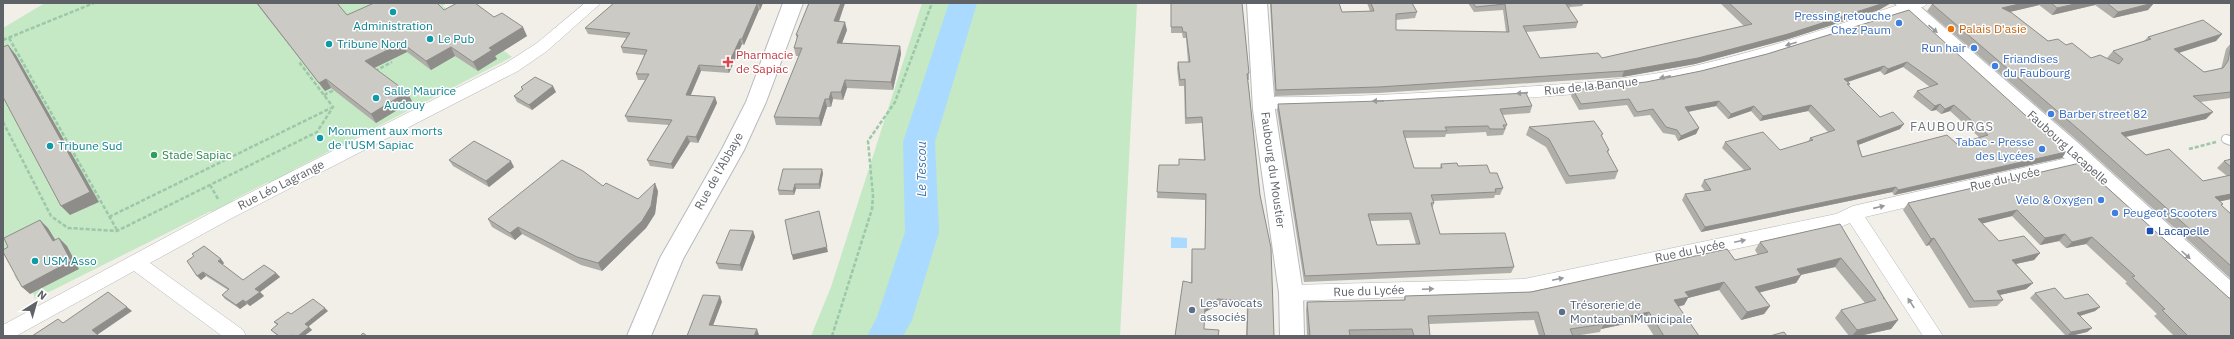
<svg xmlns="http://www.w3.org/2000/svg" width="2234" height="339" font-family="'IBM Plex Sans',sans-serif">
  <rect width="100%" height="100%" fill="#f1efe8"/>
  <!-- green -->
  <path fill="#c5e8c5" d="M 45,3 L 446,3 L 443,6 L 512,57 L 293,170 L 294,172 L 269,184 L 268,182 L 233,200 L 234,202 L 212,213 L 211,211 L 35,299 L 33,293 L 30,294 L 22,279 L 17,281 L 14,275 L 18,272 L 3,251 L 3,28 Z
    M 922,3 L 1137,3 L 1120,336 L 811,336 L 831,287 Z"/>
  <!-- water -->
  <path fill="#aadaff" d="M 1171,237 L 1187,238 L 1187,248 L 1171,248 Z"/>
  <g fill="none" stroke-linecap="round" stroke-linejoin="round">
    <!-- river -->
    <path fill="#aadaff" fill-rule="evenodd" d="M 949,3 L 977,3 L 935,142 L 939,232 L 912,320 L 903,336 L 867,336 L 877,317 L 905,232 L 903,142 Z"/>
    <!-- lane casing -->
    <g stroke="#b5b8bc" stroke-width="10">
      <path id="lane" d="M 2226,139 L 2231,141"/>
    </g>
    <!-- street casing -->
    <g stroke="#b5b8bc" stroke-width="1">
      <path id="street" d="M 585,3 L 601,3 L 547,51 L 518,71 L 232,218 L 150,263 L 243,330 L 246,336 L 222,336 L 134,271 L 16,336 L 3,336 L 3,325 L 220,208 L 506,63 L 537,43 Z
        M 1904,3 L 1927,3 L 1925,6 C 1839,35 1754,65 1665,82 C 1608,93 1551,96 1493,100 C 1417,105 1340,109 1263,109 L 1257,107 L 1255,103 L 1257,99 L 1263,97 C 1340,98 1416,93 1492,89 C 1550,85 1608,82 1665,72 C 1747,56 1825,29 1904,3 Z
        M 2081,155 L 2087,157 L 2089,161 L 2087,165 L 1865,217 L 1943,336 L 1923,336 L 1850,223 L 1840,227 L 1524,293 L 1291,301 L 1284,298 L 1282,293 L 1284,288 L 1291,285 L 1524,279 L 1836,214 L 1853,206 Z"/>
    </g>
    <!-- secondary casing -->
    <g stroke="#b6babf" stroke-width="2">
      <path id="secondary" d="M 783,3 L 803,3 L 766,102 L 744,150 L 683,259 L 651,336 L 627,336 L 660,258 L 722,149 L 746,102 Z
        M 1247,3 L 1267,3 L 1275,110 L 1303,293 L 1304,336 L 1280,336 L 1279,293 L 1253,110 Z
        M 1894,3 L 1916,3 L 2077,142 L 2231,281 L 2231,306 L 2223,303 Z"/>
    </g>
    <!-- path -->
    <path stroke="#9cc7a9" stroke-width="2.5" stroke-dasharray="4 2" stroke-linecap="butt" d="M 9,38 L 117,230
      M 3,40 L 94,3
      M 375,71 L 392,62
      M 324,95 L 336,89
      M 3,122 L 51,216 L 68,228 L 117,231 L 317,132 L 333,107 L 299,62
      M 2189,149 L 2216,142
      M 210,185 L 218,199
      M 109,217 L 331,108
      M 832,336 L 872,209 L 873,196 L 868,141 L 895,102 L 932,3"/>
    <!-- lane -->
    <use href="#lane" stroke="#fff" stroke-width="8"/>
    <!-- street -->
    <use href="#street" fill="#fff" fill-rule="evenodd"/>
    <!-- secondary -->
    <use href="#secondary" fill="#fff" fill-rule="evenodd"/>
  </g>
  <!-- wall -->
  <path fill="#afaea9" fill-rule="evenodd" d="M 256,3 L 337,3 L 347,15 L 444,10 L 494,17 L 527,36 L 495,56 L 497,59 L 478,71 L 455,56 L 431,70 L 407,52 L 374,68 L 412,101 L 376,123 L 331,88 L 325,91 Z
    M 614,3 L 763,3 L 760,10 L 759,10 L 744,45 L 742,44 L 729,73 L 701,71 L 691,95 L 715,97 L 717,103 L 698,143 L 690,142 L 673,169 L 650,166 L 647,160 L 669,125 L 628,122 L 625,116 L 645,80 L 638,80 L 636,74 L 644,55 L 623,53 L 621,47 L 626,38 L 588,34 L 585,28 Z
    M 809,3 L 845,3 L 839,22 L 847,30 L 842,43 L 900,46 L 901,54 L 893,90 L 847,88 L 843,100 L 833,99 L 831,107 L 827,107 L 821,126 L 776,125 L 774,117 L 799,56 L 796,56 L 794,48 L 797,39 L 796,35 Z
    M 1171,3 L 1249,73 L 1249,80 L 1248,80 L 1274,336 L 1246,336 L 1247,307 L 1218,305 L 1205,312 L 1175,336 L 1191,283 L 1192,249 L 1205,249 L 1205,200 L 1157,198 L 1159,165 L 1179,165 L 1204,160 L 1202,123 L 1185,124 L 1184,86 L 1179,86 L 1177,68 L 1178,62 L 1188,62 L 1186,38 L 1183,38 L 1182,33 L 1171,33 Z
    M 1270,3 L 1339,3 L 1342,12 L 1370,11 L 1367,3 L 1412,3 L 1417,12 L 1415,18 L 1396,20 L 1396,30 L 1506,32 L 1503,10 L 1474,12 L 1468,3 L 1584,3 L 1582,6 L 1570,7 L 1569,9 L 1578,22 L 1576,28 L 1526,32 L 1540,58 L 1602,58 L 1744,26 L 1720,3 L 1891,3 L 1879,10 L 1785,40 L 1695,64 L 1622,77 L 1378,93 L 1275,96 Z
    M 1936,3 L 2154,3 L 2148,10 L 2113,18 L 2095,5 L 2052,15 L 2039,5 L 2009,12 L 2048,41 L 2066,45 L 2091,58 L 2110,60 L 2107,58 L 2113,51 L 2144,41 L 2148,37 L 2222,34 L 2216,41 L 2179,53 L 2204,72 L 2221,69 L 2226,49 L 2231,43 L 2231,98 L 2200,102 L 2206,119 L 2126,137 L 2146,155 L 2203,181 L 2227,176 L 2217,168 L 2224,161 L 2231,159 L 2231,199 L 2220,201 L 2221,205 L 2231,214 L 2231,279 L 2078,141 L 1927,11 L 1932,4 Z
    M 1909,10 L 2062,158 L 1894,195 L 1892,192 L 1701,232 L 1682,200 L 1685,194 L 1705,191 L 1701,186 L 1704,180 L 1744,170 L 1722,148 L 1725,142 L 1780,150 L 1808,142 L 1810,138 L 1828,132 L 1808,111 L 1760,121 L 1751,111 L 1728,119 L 1716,106 L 1688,112 L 1699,128 L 1696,134 L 1678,141 L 1675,135 L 1663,133 L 1650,115 L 1634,117 L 1627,105 L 1579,110 L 1571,96 L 1573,90 L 1646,82 L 1701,71 L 1767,54 ZM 1903,67 L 1930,87 L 1917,91 L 1913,97 L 1931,111 L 1936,110 L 1941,114 L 1950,111 L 1980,138 L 1957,144 L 1862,157 L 1858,145 L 1900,129 L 1880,117 L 1848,86 L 1850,84 L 1848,82 L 1880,71 L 1884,75 Z
    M 521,87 L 556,92 L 532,110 L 517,102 L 514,96 L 522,90 Z
    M 1278,104 L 1532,106 L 1530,113 L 1502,115 L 1507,125 L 1503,135 L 1487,136 L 1486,132 L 1446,134 L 1445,137 L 1405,138 L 1414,168 L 1440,168 L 1441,164 L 1490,173 L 1503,188 L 1500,195 L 1495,195 L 1494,198 L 1433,201 L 1434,203 L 1432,209 L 1440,234 L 1514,267 L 1511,273 L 1304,282 L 1277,110 ZM 1409,220 L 1416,244 L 1377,245 L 1370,221 Z
    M 1529,127 L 1602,137 L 1609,150 L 1608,153 L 1618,171 L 1615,179 L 1566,184 L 1546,147 L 1526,135 Z
    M 449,160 L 514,167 L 489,187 L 453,166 Z
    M 2080,163 L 2229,298 L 2231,336 L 2174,336 L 2154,316 L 2157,314 L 2125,283 L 2127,282 L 2086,244 L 2066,248 L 2059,241 L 2040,245 L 2012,216 L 1982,223 L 1999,241 L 2040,253 L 2034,260 L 2016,264 L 2033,283 L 2026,289 L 2000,295 L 2003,300 L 1997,306 L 1969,308 L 1929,245 L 1926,246 L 1903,210 L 1908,203 Z
    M 823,173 L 820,189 L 796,189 L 794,195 L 779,195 L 778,190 Z
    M 603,186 L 638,199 L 658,191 L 655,214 L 646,228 L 602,271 L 581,265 L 522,234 L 515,240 L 492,227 L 488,219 Z
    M 1840,224 L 1898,320 L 1891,329 L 1859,336 L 1849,336 L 1835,318 L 1841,310 L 1865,303 L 1835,267 L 1801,275 L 1796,283 L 1760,292 L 1770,306 L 1764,314 L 1741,320 L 1719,290 L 1688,298 L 1684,305 L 1678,307 L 1699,336 L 1654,336 L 1644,320 L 1601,329 L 1600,332 L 1574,336 L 1539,336 L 1534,320 L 1429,324 L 1430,336 L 1307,336 L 1306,310 L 1307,302 L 1404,300 L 1405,296 L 1531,292 L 1735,260 L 1758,255 L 1755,250 L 1760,242 Z
    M 753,231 L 755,237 L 742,271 L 719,269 L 716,263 Z
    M 187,261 L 224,263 L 222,265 L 243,280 L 276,273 L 280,277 L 260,292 L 264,296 L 250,306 L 247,304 L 240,309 L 225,299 L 222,295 L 228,290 L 206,276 L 201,280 Z
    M 2035,293 L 2100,307 L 2095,311 L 2080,316 L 2092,328 L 2087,332 L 2070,336 L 2066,336 L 2030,298 Z
    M 328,311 L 308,326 L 312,330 L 304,336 L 278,336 L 271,330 L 277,325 L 274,322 L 291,314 Z"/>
  <!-- shaded-wall -->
  <path fill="#8f8d8a" d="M 759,3 L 763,3 L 760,10 L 759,4 Z
    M 841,3 L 845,3 L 836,29 L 834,21 Z
    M 1884,3 L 1891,3 L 1879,10 L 1785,40 L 1695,64 L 1622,77 L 1624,71 Z
    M 2023,3 L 2040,3 L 2039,5 L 1997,15 L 2002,8 Z
    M 2079,3 L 2097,3 L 2095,5 L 2052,15 L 2057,8 Z
    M 2154,3 L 2148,10 L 2113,18 L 2118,12 Z
    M 757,4 L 759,10 L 744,45 L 742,39 Z
    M 845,22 L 847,30 L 839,51 L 837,43 Z
    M 523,27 L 527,36 L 495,56 L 497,59 L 478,71 L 473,62 L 489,48 Z
    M 2222,34 L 2216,41 L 2168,56 L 2174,49 Z
    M 740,39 L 742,44 L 729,73 L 727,67 Z
    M 402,43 L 407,52 L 370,70 L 365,61 Z
    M 8,45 L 16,55 L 99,202 L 70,215 L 61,206 Z
    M 900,46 L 901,54 L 893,90 L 891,82 Z
    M 451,47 L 455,56 L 431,70 L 426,61 Z
    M 1907,62 L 1903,67 L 1884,75 L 1888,69 Z
    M 699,65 L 701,71 L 688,101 L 686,95 Z
    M 1884,66 L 1880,71 L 1841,84 L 1844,79 Z
    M 326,79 L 331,88 L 325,91 L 319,83 Z
    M 845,80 L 847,88 L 843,100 L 841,92 Z
    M 553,86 L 556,92 L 532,110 L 529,105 Z
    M 407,92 L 412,101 L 376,123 L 371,114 Z
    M 831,92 L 833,99 L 831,107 L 829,99 Z
    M 715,97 L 717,103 L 698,143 L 696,137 Z
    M 825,99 L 827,107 L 821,126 L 819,118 Z
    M 1719,101 L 1716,106 L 1682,113 L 1685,107 Z
    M 1940,104 L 1936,110 L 1931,111 L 1935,106 Z
    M 1811,105 L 1808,111 L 1760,121 L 1763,116 Z
    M 1954,105 L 1950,111 L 1941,114 L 1945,109 Z
    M 1754,106 L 1751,111 L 1728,119 L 1731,114 Z
    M 2213,112 L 2206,119 L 2115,139 L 2121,133 Z
    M 1904,124 L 1900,129 L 1853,147 L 1857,141 Z
    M 1699,128 L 1696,134 L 1678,141 L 1681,136 Z
    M 687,136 L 690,142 L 673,169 L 671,164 Z
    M 2066,152 L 2062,158 L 1894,195 L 1898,190 Z
    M 511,161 L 514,167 L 489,187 L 486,181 Z
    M 822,169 L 823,173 L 820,189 L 819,184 Z
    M 655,183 L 658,191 L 655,214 L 646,228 L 602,271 L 598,263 Z
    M 795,184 L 796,189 L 794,195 L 793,191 Z
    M 1896,187 L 1892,192 L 1701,232 L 1705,227 Z
    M 2231,194 L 2231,199 L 2209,204 L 2215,197 Z
    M 2017,210 L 2012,216 L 1973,226 L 1978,219 Z
    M 820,216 L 828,252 L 793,260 L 792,255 Z
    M 40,220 L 48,228 L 61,249 L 53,241 Z
    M 518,227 L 522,234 L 515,240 L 510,233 Z
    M 753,231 L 755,237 L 742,271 L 740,265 Z
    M 2065,234 L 2059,241 L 2040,245 L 2045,238 Z
    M 2092,237 L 2086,244 L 2066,248 L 2072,242 Z
    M 59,238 L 67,246 L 79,269 L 30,294 L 22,287 Z
    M 1934,238 L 1929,245 L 1926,246 L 1931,239 Z
    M 2040,253 L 2034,260 L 2006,266 L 2012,260 Z
    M 1841,258 L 1835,267 L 1791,277 L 1797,269 Z
    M 221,259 L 224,263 L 222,265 L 218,261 Z
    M 203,272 L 206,276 L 201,280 L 197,276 Z
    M 276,273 L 280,277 L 260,292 L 264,296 L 250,306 L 246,302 L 255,289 Z
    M 1801,275 L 1796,283 L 1750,295 L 1755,287 Z
    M 1724,282 L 1719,290 L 1688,298 L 1684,305 L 1669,308 L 1674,300 L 1685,292 Z
    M 2033,283 L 2026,289 L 1991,297 L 1997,291 Z
    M 720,296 L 722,302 L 711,331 L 709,325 Z
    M 1218,299 L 1218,305 L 1205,312 L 1205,306 Z
    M 243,300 L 247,304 L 240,309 L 236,305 Z
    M 1770,306 L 1764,314 L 1741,320 L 1747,312 Z
    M 127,307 L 132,311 L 97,335 L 92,330 Z
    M 2100,307 L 2095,311 L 2073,318 L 2077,313 Z
    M 325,308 L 328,311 L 308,327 L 305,324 Z
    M 1649,312 L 1644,320 L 1601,329 L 1604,324 L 1603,322 Z
    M 1898,320 L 1891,329 L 1859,336 L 1852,336 L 1857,330 Z
    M 309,327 L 312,330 L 304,336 L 298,336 Z
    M 2092,328 L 2087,332 L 2070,336 L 2067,336 L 2071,332 Z
    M 757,329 L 759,335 L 758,336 L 754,336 Z"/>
  <!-- building -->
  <path fill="#cccac5" stroke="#8f8d8a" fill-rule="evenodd" d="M 257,3 L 337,3 L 347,15 L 374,3 L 437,3 L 444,10 L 457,3 L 475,3 L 494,17 L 502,13 L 523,27 L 489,48 L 492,50 L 473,62 L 451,47 L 426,61 L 402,43 L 365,61 L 407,92 L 371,114 L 326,79 L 319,83 Z
    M 614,3 L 759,3 L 759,4 L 757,4 L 742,39 L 740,39 L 727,67 L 699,65 L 686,95 L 715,97 L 696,137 L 687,136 L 671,164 L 647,160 L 672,120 L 625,116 L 649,74 L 636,74 L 647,50 L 621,47 L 630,33 L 585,28 Z
    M 809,3 L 841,3 L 834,21 L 845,22 L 837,43 L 900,46 L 891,82 L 845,80 L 841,92 L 831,92 L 829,99 L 825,99 L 819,118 L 774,117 L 802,48 L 794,48 L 798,35 L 796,35 Z
    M 1171,3 L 1242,3 L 1249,73 L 1247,74 L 1249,91 L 1260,195 L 1271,248 L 1274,336 L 1247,336 L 1248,301 L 1218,299 L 1205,306 L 1204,329 L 1219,330 L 1218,336 L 1175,336 L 1183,281 L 1192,283 L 1192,249 L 1205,249 L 1206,194 L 1157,192 L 1159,165 L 1179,165 L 1179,159 L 1205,160 L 1202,117 L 1186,118 L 1185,79 L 1180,80 L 1178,62 L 1190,62 L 1186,32 L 1183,32 L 1182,27 L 1171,27 Z
    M 1271,3 L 1339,3 L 1342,12 L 1374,11 L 1371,3 L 1412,3 L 1417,12 L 1396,14 L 1396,30 L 1509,32 L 1505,4 L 1476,7 L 1473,3 L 1570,3 L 1571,4 L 1566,4 L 1578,22 L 1523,26 L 1540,58 L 1598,53 L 1602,58 L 1752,24 L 1729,3 L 1884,3 L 1788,34 L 1698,58 L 1624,71 L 1379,87 L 1276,90 Z
    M 1936,3 L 2023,3 L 2002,8 L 2012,13 L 2048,41 L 2058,39 L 2066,45 L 2072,43 L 2091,58 L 2100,55 L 2119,64 L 2123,59 L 2113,51 L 2151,39 L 2148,37 L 2203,20 L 2222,34 L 2174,49 L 2204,72 L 2223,68 L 2228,61 L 2231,46 L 2231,92 L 2193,96 L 2213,112 L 2121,133 L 2146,155 L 2169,149 L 2203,181 L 2231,175 L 2231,194 L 2215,197 L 2223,204 L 2221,205 L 2231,214 L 2231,266 L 2084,134 L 1932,4 Z
    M 2051,3 L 2079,3 L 2057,8 Z
    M 2107,3 L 2153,3 L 2118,12 Z
    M 1909,10 L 2066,152 L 1898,190 L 1896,187 L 1705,227 L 1685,194 L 1711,190 L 1704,180 L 1751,169 L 1725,142 L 1763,132 L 1780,150 L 1813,140 L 1810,138 L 1835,130 L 1811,105 L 1763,116 L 1754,106 L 1731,114 L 1719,101 L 1685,107 L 1699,128 L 1681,136 L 1677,130 L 1666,127 L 1653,109 L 1637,112 L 1629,99 L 1581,104 L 1573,90 L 1646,82 L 1701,71 L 1767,54 ZM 1907,62 L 1938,84 L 1917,91 L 1935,106 L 1940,104 L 1945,109 L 1954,105 L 1988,135 L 1957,144 L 1947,135 L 1862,157 L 1857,141 L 1904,124 L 1893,112 L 1880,117 L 1847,84 L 1850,84 L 1844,79 L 1884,66 L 1888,69 Z
    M 8,45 L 90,192 L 61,206 L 3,97 L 3,47 Z
    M 535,77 L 553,86 L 529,105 L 514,96 L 523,89 L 521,87 Z
    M 1526,93 L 1532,106 L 1500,109 L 1507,125 L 1503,125 L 1505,129 L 1490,129 L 1488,126 L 1445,127 L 1447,131 L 1403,131 L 1414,168 L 1442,168 L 1441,164 L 1457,163 L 1458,166 L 1487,165 L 1490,173 L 1497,173 L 1503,188 L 1495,189 L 1496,192 L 1431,195 L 1434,203 L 1431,203 L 1440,234 L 1505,233 L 1514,267 L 1305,276 L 1278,104 L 1380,101 ZM 1411,213 L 1420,244 L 1377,245 L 1368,214 Z
    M 1594,121 L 1603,134 L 1601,135 L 1609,150 L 1607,151 L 1618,171 L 1569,176 L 1549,139 L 1529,127 Z
    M 474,141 L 511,161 L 486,181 L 449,160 Z
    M 2231,159 L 2231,167 L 2224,161 Z
    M 562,160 L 583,171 L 603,186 L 606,183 L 638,199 L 655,183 L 651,206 L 642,221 L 598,263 L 577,257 L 518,227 L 510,233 L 488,219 Z
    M 2080,163 L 2229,298 L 2231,298 L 2231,336 L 2188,336 L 2162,310 L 2165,309 L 2132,277 L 2135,276 L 2092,237 L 2072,242 L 2065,234 L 2045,238 L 2017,210 L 1978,219 L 1999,241 L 2024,236 L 2040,253 L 2012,260 L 2033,283 L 1997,291 L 2003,300 L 1974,301 L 1934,238 L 1931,239 L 1908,203 Z
    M 783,169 L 822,169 L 819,184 L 795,184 L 793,191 L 778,190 Z
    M 819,211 L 827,247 L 792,255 L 785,220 Z
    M 40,220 L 53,241 L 59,238 L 71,261 L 22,287 L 3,252 L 3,250 L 8,247 L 4,238 Z
    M 1840,224 L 1884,298 L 1883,299 L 1884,298 L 1898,320 L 1857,330 L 1841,310 L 1876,300 L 1841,258 L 1797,269 L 1801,275 L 1755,287 L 1770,306 L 1747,312 L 1724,282 L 1685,292 L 1689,297 L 1674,300 L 1699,336 L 1664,336 L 1649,312 L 1603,322 L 1604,324 L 1570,329 L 1573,336 L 1545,336 L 1538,312 L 1428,316 L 1430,336 L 1414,336 L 1412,329 L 1349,330 L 1350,336 L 1310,336 L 1307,302 L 1405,300 L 1405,296 L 1531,292 L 1727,249 L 1735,260 L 1768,252 L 1760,242 Z
    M 730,230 L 753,231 L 740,265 L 716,263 Z
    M 204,246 L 221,259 L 218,261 L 243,280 L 264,265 L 276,273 L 255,289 L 260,292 L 246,302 L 243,300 L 236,305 L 222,295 L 229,289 L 203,272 L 197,276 L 187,261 L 194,256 L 192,254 Z
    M 2055,288 L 2065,299 L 2088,294 L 2100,307 L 2077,313 L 2092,328 L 2071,332 L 2035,293 Z
    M 108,292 L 127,307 L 92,330 L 99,336 L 32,336 L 58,319 L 63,323 Z
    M 703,295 L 720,296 L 709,325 L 757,329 L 754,336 L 687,336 Z
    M 313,299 L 325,308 L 305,324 L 309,327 L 298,336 L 294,336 L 292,335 L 291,336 L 279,336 L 271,330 L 278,324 L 274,322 L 288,312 L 291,314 Z
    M 1784,332 L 1787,336 L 1770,336 Z
    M 363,333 L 367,336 L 360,336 Z"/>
  <!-- one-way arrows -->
  <defs><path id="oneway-solid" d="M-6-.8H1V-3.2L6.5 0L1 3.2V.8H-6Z"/></defs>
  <g fill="#979a9d">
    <use href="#oneway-solid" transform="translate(1933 29) rotate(41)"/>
    <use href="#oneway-solid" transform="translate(1791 44) rotate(163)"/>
    <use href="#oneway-solid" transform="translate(1665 77) rotate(169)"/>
    <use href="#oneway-solid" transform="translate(1522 93) rotate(176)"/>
    <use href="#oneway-solid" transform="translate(1378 101) rotate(179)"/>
    <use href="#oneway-solid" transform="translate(1879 207) rotate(-13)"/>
    <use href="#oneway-solid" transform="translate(1740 241) rotate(-12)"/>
    <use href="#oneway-solid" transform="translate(2186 255) rotate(42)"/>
    <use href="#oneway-solid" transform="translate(1558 279) rotate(-12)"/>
    <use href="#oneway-solid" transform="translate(1428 289) rotate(-2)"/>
    <use href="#oneway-solid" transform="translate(1911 303) rotate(-123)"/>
  </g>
  <!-- markers -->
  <g fill="#0f9aa8" stroke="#fff" stroke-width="1.5">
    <circle cx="393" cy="12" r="4"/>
    <circle cx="430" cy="39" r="4"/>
    <circle cx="329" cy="44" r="4"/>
    <circle cx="376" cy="98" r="4"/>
    <circle cx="320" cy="138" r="4"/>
    <circle cx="50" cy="146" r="4"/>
    <circle cx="35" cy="261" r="4"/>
  </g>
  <g fill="#3f7fe0" stroke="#fff" stroke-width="1.5">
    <circle cx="1899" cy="23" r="4"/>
    <circle cx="1974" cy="48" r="4"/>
    <circle cx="1995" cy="66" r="4"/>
    <circle cx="2051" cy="114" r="4"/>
    <circle cx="2042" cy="149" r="4"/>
    <circle cx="2101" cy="200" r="4"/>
    <circle cx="2115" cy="213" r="4"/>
  </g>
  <circle fill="#e8710a" stroke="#fff" stroke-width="1.5" cx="1951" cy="29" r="4"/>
  <path fill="#e0444e" stroke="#fff" stroke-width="1.5" d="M726 56h4v4h4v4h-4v4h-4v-4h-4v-4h4z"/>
  <circle fill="#2e9e5b" stroke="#fff" stroke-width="1.5" cx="154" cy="155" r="4"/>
  <rect fill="#1a4fb4" stroke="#fff" stroke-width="1.5" x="2146" y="227" width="8" height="8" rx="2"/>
  <g fill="#5c6f8a" stroke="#fff" stroke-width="1.5">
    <circle cx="1192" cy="310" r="4"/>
    <circle cx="1562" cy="312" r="4"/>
  </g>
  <g text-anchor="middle" stroke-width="3" stroke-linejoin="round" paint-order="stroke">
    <!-- shop labels -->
    <g font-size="12" fill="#366cbe" stroke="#fff" text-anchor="end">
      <text x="1891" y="20">Pressing retouche<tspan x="1891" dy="14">Chez Paum</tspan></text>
      <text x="1966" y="52">Run hair</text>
      <text x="2003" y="63" text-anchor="start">Friandises<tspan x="2003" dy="14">du Faubourg</tspan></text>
      <text x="2059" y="118" text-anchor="start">Barber street 82</text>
      <text x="2034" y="146">Tabac - Presse<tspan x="2034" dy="14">des Lycées</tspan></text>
      <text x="2093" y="204">Velo &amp; Oxygen</text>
      <text x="2123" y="217" text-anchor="start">Peugeot Scooters</text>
    </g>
    <!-- culture labels -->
    <g font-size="12" fill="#0d838f" stroke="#fff" text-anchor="start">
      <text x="393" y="30" text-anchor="middle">Administration</text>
      <text x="438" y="43">Le Pub</text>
      <text x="337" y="48">Tribune Nord</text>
      <text x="384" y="95">Salle Maurice<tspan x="384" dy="14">Audouy</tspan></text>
      <text x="328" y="135">Monument aux morts<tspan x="328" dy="14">de l'USM Sapiac</tspan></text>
      <text x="58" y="150">Tribune Sud</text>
      <text x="43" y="265">USM Asso</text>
    </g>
    <!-- food labels -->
    <g font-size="12" fill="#c56008" stroke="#fff" text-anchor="start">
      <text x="1959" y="33">Palais D'asie</text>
    </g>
    <!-- health labels -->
    <g font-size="12" fill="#be3a42" stroke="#fff" text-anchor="start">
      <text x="736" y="59">Pharmacie<tspan x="736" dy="14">de Sapiac</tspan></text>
    </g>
    <!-- street labels -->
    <g font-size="12" fill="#5f6368" stroke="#fff">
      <text transform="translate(1591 86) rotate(-6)" y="4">Rue de la Banque</text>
      <text transform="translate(2068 148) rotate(42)" y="4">Faubourg Lacapelle</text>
      <text transform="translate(1273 170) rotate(82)" y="4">Faubourg du Moustier</text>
      <text transform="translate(719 171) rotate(-61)" y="4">Rue de l'Abbaye</text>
      <text transform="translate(2005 179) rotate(-13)" y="4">Rue du Lycée</text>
      <text transform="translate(281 185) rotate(-27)" y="4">Rue Léo Lagrange</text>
      <text transform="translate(1690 251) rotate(-12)" y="4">Rue du Lycée</text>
      <text transform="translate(1369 291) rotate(-2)" y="4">Rue du Lycée</text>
    </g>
    <!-- leisure labels -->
    <g font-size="12" fill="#27864d" stroke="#fff" text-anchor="start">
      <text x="162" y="159">Stade Sapiac</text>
    </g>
    <!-- transit labels -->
    <g font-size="12" fill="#164399" stroke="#fff" text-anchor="start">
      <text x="2158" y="235">Lacapelle</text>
    </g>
    <!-- service labels -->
    <g font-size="12" fill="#4e5e75" stroke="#fff" text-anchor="start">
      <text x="1200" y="307">Les avocats<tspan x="1200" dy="14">associés</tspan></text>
      <text x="1570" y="309">Trésorerie de<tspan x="1570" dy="14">Montauban Municipale</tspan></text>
    </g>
    <!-- neighbourhood labels -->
    <g font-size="13" letter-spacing="1" fill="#70757a" stroke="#fff">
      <text x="1952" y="131">FAUBOURGS</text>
    </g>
    <!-- water labels -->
    <g font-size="13" font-style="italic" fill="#4174aa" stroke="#fff">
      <text transform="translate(921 169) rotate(-90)" y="5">Le Tescou</text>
    </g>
  </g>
  <!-- border -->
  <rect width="2234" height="339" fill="none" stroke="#5f6368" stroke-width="8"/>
  <!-- north arrow -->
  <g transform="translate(36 303) rotate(37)" stroke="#ffffff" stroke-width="3" paint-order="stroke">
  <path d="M0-3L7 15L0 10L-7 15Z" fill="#5f6368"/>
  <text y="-6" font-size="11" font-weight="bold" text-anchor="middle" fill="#5f6368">N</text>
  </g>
</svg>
